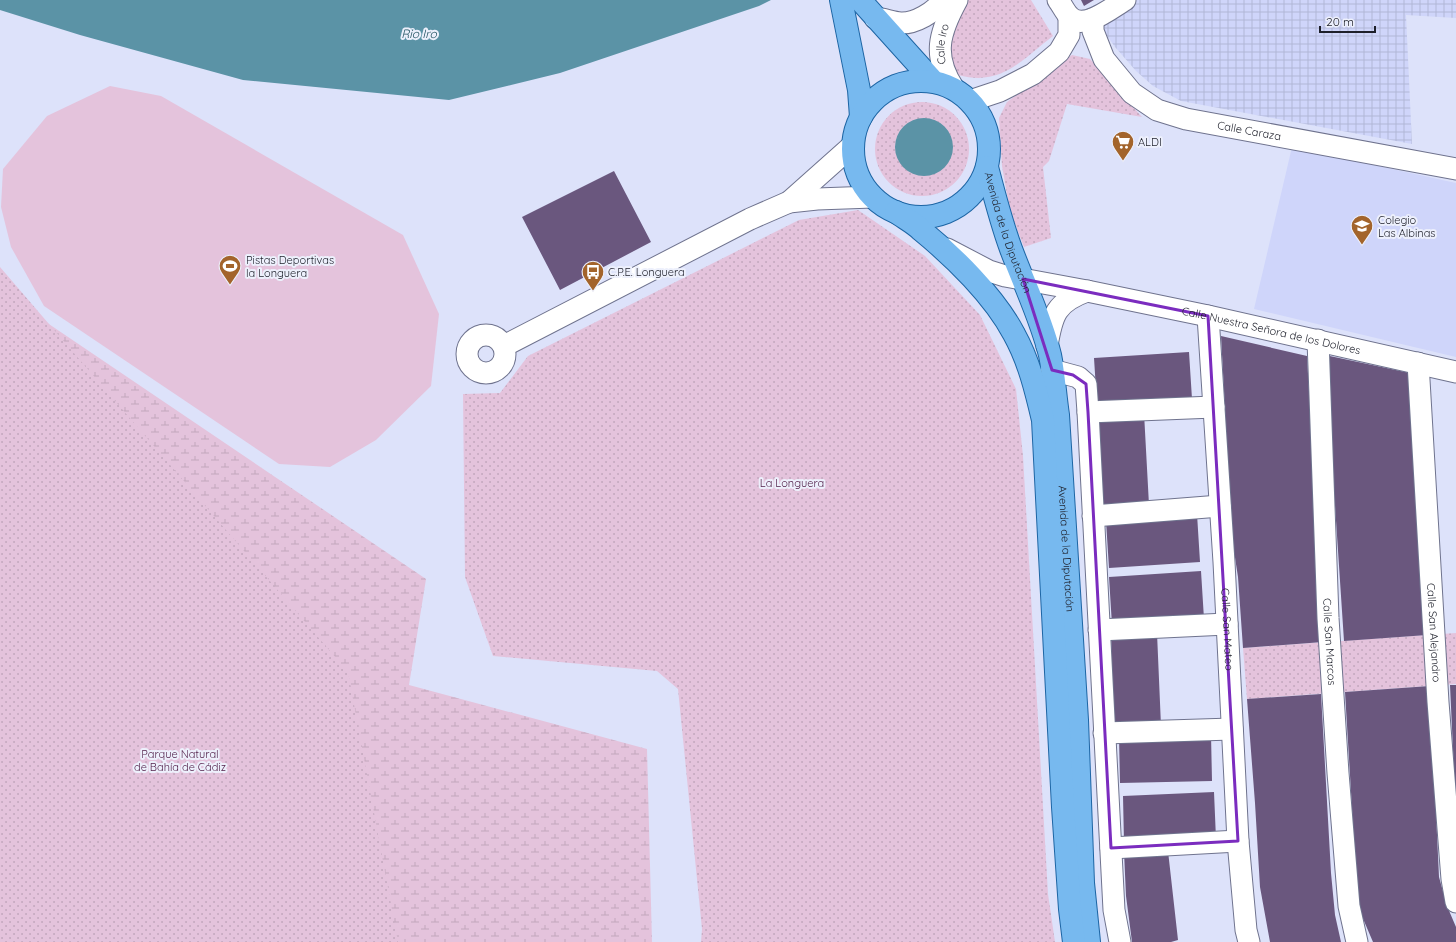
<svg xmlns="http://www.w3.org/2000/svg" width="1456" height="942" font-family="Quicksand,sans-serif">
  <defs>
    <pattern id="industrial-grid" width="8" height="8" patternUnits="userSpaceOnUse"><rect width="8" height="8" fill="#cfd5fa"/><path d="M0 4h8M4 0v8" fill="none" stroke="#b1b7d6"/></pattern>
    <pattern id="wetland-marsh" width="20" height="14" patternUnits="userSpaceOnUse"><rect width="20" height="14" fill="#e4c3dc"/><path d="M1 5h8M5 5V1M11 12h8M15 12V8" fill="none" stroke="#c3a7bd"/></pattern>
    <pattern id="park-dots" width="8" height="8" patternUnits="userSpaceOnUse"><rect width="8" height="8" fill="#e4c3dc"/><path d="M2 2h.1M6 6h.1" fill="none" stroke="#c3a7bd" stroke-width="1.8" stroke-linecap="round"/></pattern>
  </defs>
  <rect width="100%" height="100%" fill="#dde2fa"/>
  <!-- built -->
  <path fill="#cfd5fa" d="M 1292,147 L 1456,183 L 1456,357 L 1254,309 Z"/>
  <!-- industrial -->
  <path fill="url(#industrial-grid)" d="M 1137,0 L 1456,0 L 1456,18 L 1406,15 L 1412,144 L 1181,101 L 1153,86 L 1136,71 L 1115,47 L 1098,23 Z"/>
  <!-- grass -->
  <path fill="#e4c3dc" d="M 110,86 L 161,96 L 403,235 L 439,314 L 431,386 L 376,440 L 330,467 L 279,464 L 44,306 L 11,247 L 1,207 L 3,169 L 47,116 Z"/>
  <!-- wetland -->
  <path fill="url(#wetland-marsh)" d="M 0,291 L 426,579 L 409,685 L 647,749 L 652,942 L 0,942 Z"/>
  <!-- park -->
  <path fill="url(#park-dots)" d="M 964,0 L 1031,0 L 1053,36 C 1021,60 1002,87 958,75 L 949,55 L 957,11 Z
    M 1072,55 L 1090,59 L 1142,117 L 1067,104 L 1049,161 L 1043,167 L 1051,238 L 1024,247 L 1010,211 L 1002,166 L 999,118 L 1007,102 L 1036,80 Z
    M875 149a47 47 0 1 1 94 0a47 47 0 1 1-94 0Z
    M 858,210 L 925,256 L 980,315 L 1016,389 L 1023,456 L 1048,894 L 1055,942 L 701,942 L 702,929 L 678,689 L 657,671 L 493,656 L 465,577 L 463,394 L 500,393 L 528,356 L 799,220 Z
    M 0,267 L 348,672 L 398,942 L 0,942 Z
    M 1456,633 L 1456,684 L 1247,699 L 1243,648 Z"/>
  <!-- water -->
  <path fill="#5b93a6" d="M 0,0 L 771,0 L 759,6 L 560,73 L 449,100 L 243,80 L 80,35 L 0,10 Z
    M895 147a29 29 0 1 1 58 0a29 29 0 1 1-58 0Z"/>
  <!-- building -->
  <path fill="#6a577e" d="M 1081,0 L 1094,0 L 1084,6 Z
    M 614,171 L 651,242 L 560,290 L 522,217 Z
    M 1221,336 L 1307,356 L 1323,642 L 1243,648 L 1238,577 L 1232,538 Z
    M 1189,352 L 1192,399 L 1097,405 L 1094,358 Z
    M 1325,355 L 1410,373 L 1427,635 L 1344,641 Z
    M 1144,413 L 1149,505 L 1103,508 L 1098,416 Z
    M 1197,514 L 1200,562 L 1109,568 L 1106,521 Z
    M 1201,571 L 1204,619 L 1112,625 L 1109,577 Z
    M 1157,633 L 1161,726 L 1114,728 L 1111,634 Z
    M 1450,685 L 1456,685 L 1456,793 L 1455,793 Z
    M 1430,686 L 1439,877 L 1447,906 L 1456,927 L 1456,942 L 1373,942 L 1361,914 L 1357,892 L 1345,692 Z
    M 1321,694 L 1331,873 L 1335,915 L 1341,942 L 1270,942 L 1260,887 L 1255,803 L 1247,699 Z
    M 1211,734 L 1212,781 L 1120,783 L 1119,737 Z
    M 1214,792 L 1216,839 L 1124,843 L 1123,796 Z
    M 1168,851 L 1178,940 L 1171,942 L 1132,942 L 1126,896 L 1124,852 Z"/>
  <g fill="none" stroke-linecap="round" stroke-linejoin="round">
    <!-- minor casing -->
    <g stroke="#6f738e" stroke-width="23">
      <g id="minor">
        <path d="M 1058,0 C 1062,5 1065,12 1069,16 C 1083,32 1111,8 1125,0"/>
        <path d="M 875,18 C 884,19 892,22 900,23 C 915,24 935,12 943,0"/>
        <path id="s1" d="M 1093,19 L 1093,31 L 1104,59 L 1132,93 L 1157,110 L 1186,119 L 1456,169"/>
        <path id="s2" d="M 954,89 C 932,56 939,33 957,0"/>
        <path d="M 970,101 L 1000,91 L 1033,74 L 1059,52 L 1069,35 L 1069,17"/>
        <path d="M 789,202 L 817,199 L 873,197"/>
        <path id="s3" d="M 947,249 L 989,271 L 1005,276 L 1087,291 L 1208,316 L 1456,372"/>
        <path id="s4" d="M 1208,316 L 1224,562 L 1238,841 L 1246,930 L 1249,942"/>
        <circle cx="486" cy="354" r="19"/>
        <path id="s5" d="M 1318,340 L 1328,618 L 1338,773 L 1349,906 L 1357,942"/>
        <path d="M 504,346 L 750,219 L 789,202 L 853,145"/>
        <path d="M 1047,346 C 1052,315 1056,302 1087,291"/>
        <path id="s6" d="M 1418,363 L 1438,702 L 1452,879 L 1456,902"/>
        <path d="M 1052,370 L 1078,377 L 1086,384 L 1088,412 L 1114,910 L 1120,942"/>
        <path d="M 1088,412 L 1214,407"/>
        <path d="M 1093,516 L 1220,506"/>
        <path d="M 1099,630 L 1227,624"/>
        <path d="M 1104,733 L 1232,729"/>
        <path d="M 1111,848 L 1238,841"/>
      </g>
    </g>
    <!-- major casing -->
    <g stroke="#1d65a4" stroke-width="24">
      <g id="major">
        <path d="M 841,0 L 859,90 L 861,117"/>
        <path d="M 860,0 L 933,81"/>
        <circle cx="921" cy="149" r="68"/>
        <path id="s7" d="M 987,167 C 994,194 1001,222 1011,249 C 1024,284 1041,318 1050,355 C 1054,374 1055,395 1058,415 L 1077,720 L 1083,883 L 1089,942"/>
        <path d="M 896,212 C 904,218 914,223 921,230 C 954,257 994,296 1014,334 C 1029,361 1036,390 1043,420 L 1063,807 L 1070,909 L 1074,942"/>
      </g>
    </g>
    <!-- minor -->
    <use href="#minor" stroke="#fff" stroke-width="21"/>
    <!-- major -->
    <use href="#major" stroke="#77b9ef" stroke-width="22"/>
  </g>
  <!-- marked area -->
  <path fill="none" stroke="#7b2cbf" stroke-width="3" stroke-linejoin="round" d="M 1023,279 L 1208,316 L 1238,841 L 1111,848 L 1088,412 L 1086,384 L 1073,375 L 1052,370 Z"/>
  <!-- icons -->
  <defs>
    <g id="supermarket-pin" transform="scale(1.15)"><path d="M0 17L-7.5 6A9.5 9.5 0 1 1 7.5 6Z" fill="#a3642b" stroke="#edf0fc"/><path d="M-6-5.5h2.5l.6 2H6L4.5 2H-2.5L-4.4-4H-6ZM-1.5 3.2a1.3 1.3 0 1 0 .1 0ZM3 3.2a1.3 1.3 0 1 0 .1 0Z" fill="#fff"/></g>
    <g id="school-pin" transform="scale(1.15)"><path d="M0 17L-7.5 6A9.5 9.5 0 1 1 7.5 6Z" fill="#a3642b" stroke="#edf0fc"/><path d="M0-5L7-2L0 1L-7-2ZM-4 1L0 2.5L4 1V4Q0 6-4 4Z" fill="#fff"/></g>
    <g id="stadium-pin" transform="scale(1.15)"><path d="M0 17L-7.5 6A9.5 9.5 0 1 1 7.5 6Z" fill="#a3642b" stroke="#edf0fc"/><path d="M0-5a6.5 5 0 1 0 0 10a6.5 5 0 1 0 0-10ZM-3.5-1.8h7v3.6h-7Z" fill="#fff"/></g>
    <g id="bus-pin" transform="scale(1.15)"><path d="M0 17L-7.5 6A9.5 9.5 0 1 1 7.5 6Z" fill="#a3642b" stroke="#edf0fc"/><path d="M-5-6H5V4H4V6H2V4H-2V6H-4V4H-5ZM-3.5-4V0h7V-4ZM-3.5 1.2v1.5H-2V1.2ZM2 1.2v1.5H3.5V1.2Z" fill="#fff"/></g>
  </defs>
  <g fill-rule="evenodd">
    <use href="#supermarket-pin" x="1123" y="142"/>
    <use href="#school-pin" x="1362" y="226"/>
    <use href="#stadium-pin" x="230" y="266"/>
    <use href="#bus-pin" x="593" y="272"/>
  </g>
  <g text-anchor="middle" stroke-width="4" stroke-linejoin="round" paint-order="stroke">
    <!-- street labels -->
    <g font-size="11" fill="#1e202b" stroke="#edf0fc">
      <text dy="4" stroke="none"><textPath href="#s2" startOffset="48">Calle Iro</textPath></text>
      <text dy="4" stroke="none"><textPath href="#s1" startOffset="211">Calle Caraza</textPath></text>
      <text dy="4" stroke="none"><textPath href="#s7" startOffset="69">Avenida de la Diputación</textPath></text>
      <text dy="4" stroke="none"><textPath href="#s3" startOffset="336">Calle Nuestra Señora de los Dolores</textPath></text>
      <text dy="4" stroke="none"><textPath href="#s7" startOffset="393">Avenida de la Diputación</textPath></text>
      <text dy="4" stroke="none"><textPath href="#s4" startOffset="314">Calle San Mateo</textPath></text>
      <text dy="4" stroke="none"><textPath href="#s6" startOffset="270">Calle San Alejandro</textPath></text>
      <text dy="4" stroke="none"><textPath href="#s5" startOffset="302">Calle San Marcos</textPath></text>
    </g>
    <!-- poi labels -->
    <g font-size="11" fill="#1e202b" stroke="#edf0fc" text-anchor="start">
      <text x="1138" y="146">ALDI</text>
      <text x="1378" y="224">Colegio<tspan x="1378" dy="13">Las Albinas</tspan></text>
      <text x="246" y="264">Pistas Deportivas<tspan x="246" dy="13">la Longuera</tspan></text>
      <text x="608" y="276">C.P.E. Longuera</text>
    </g>
    <!-- park labels -->
    <g font-size="11" fill="#501d47" stroke="#edf0fc">
      <text x="792" y="487">La Longuera</text>
      <text x="180" y="758">Parque Natural<tspan x="180" dy="13">de Bahía de Cádiz</tspan></text>
    </g>
    <!-- water labels -->
    <g font-size="12" font-style="italic" fill="#1e4f5e" stroke="#edf0fc">
      <text x="419" y="38">Rio Iro</text>
    </g>
  </g>
  <!-- scale -->
  <path d="M1320 26v6h55v-6" fill="none" stroke="#1e202b" stroke-width="2"/>
  <text x="1326" y="26" font-size="12" fill="#1e202b" stroke="#edf0fc" stroke-width="3" paint-order="stroke">20 m</text>
</svg>
